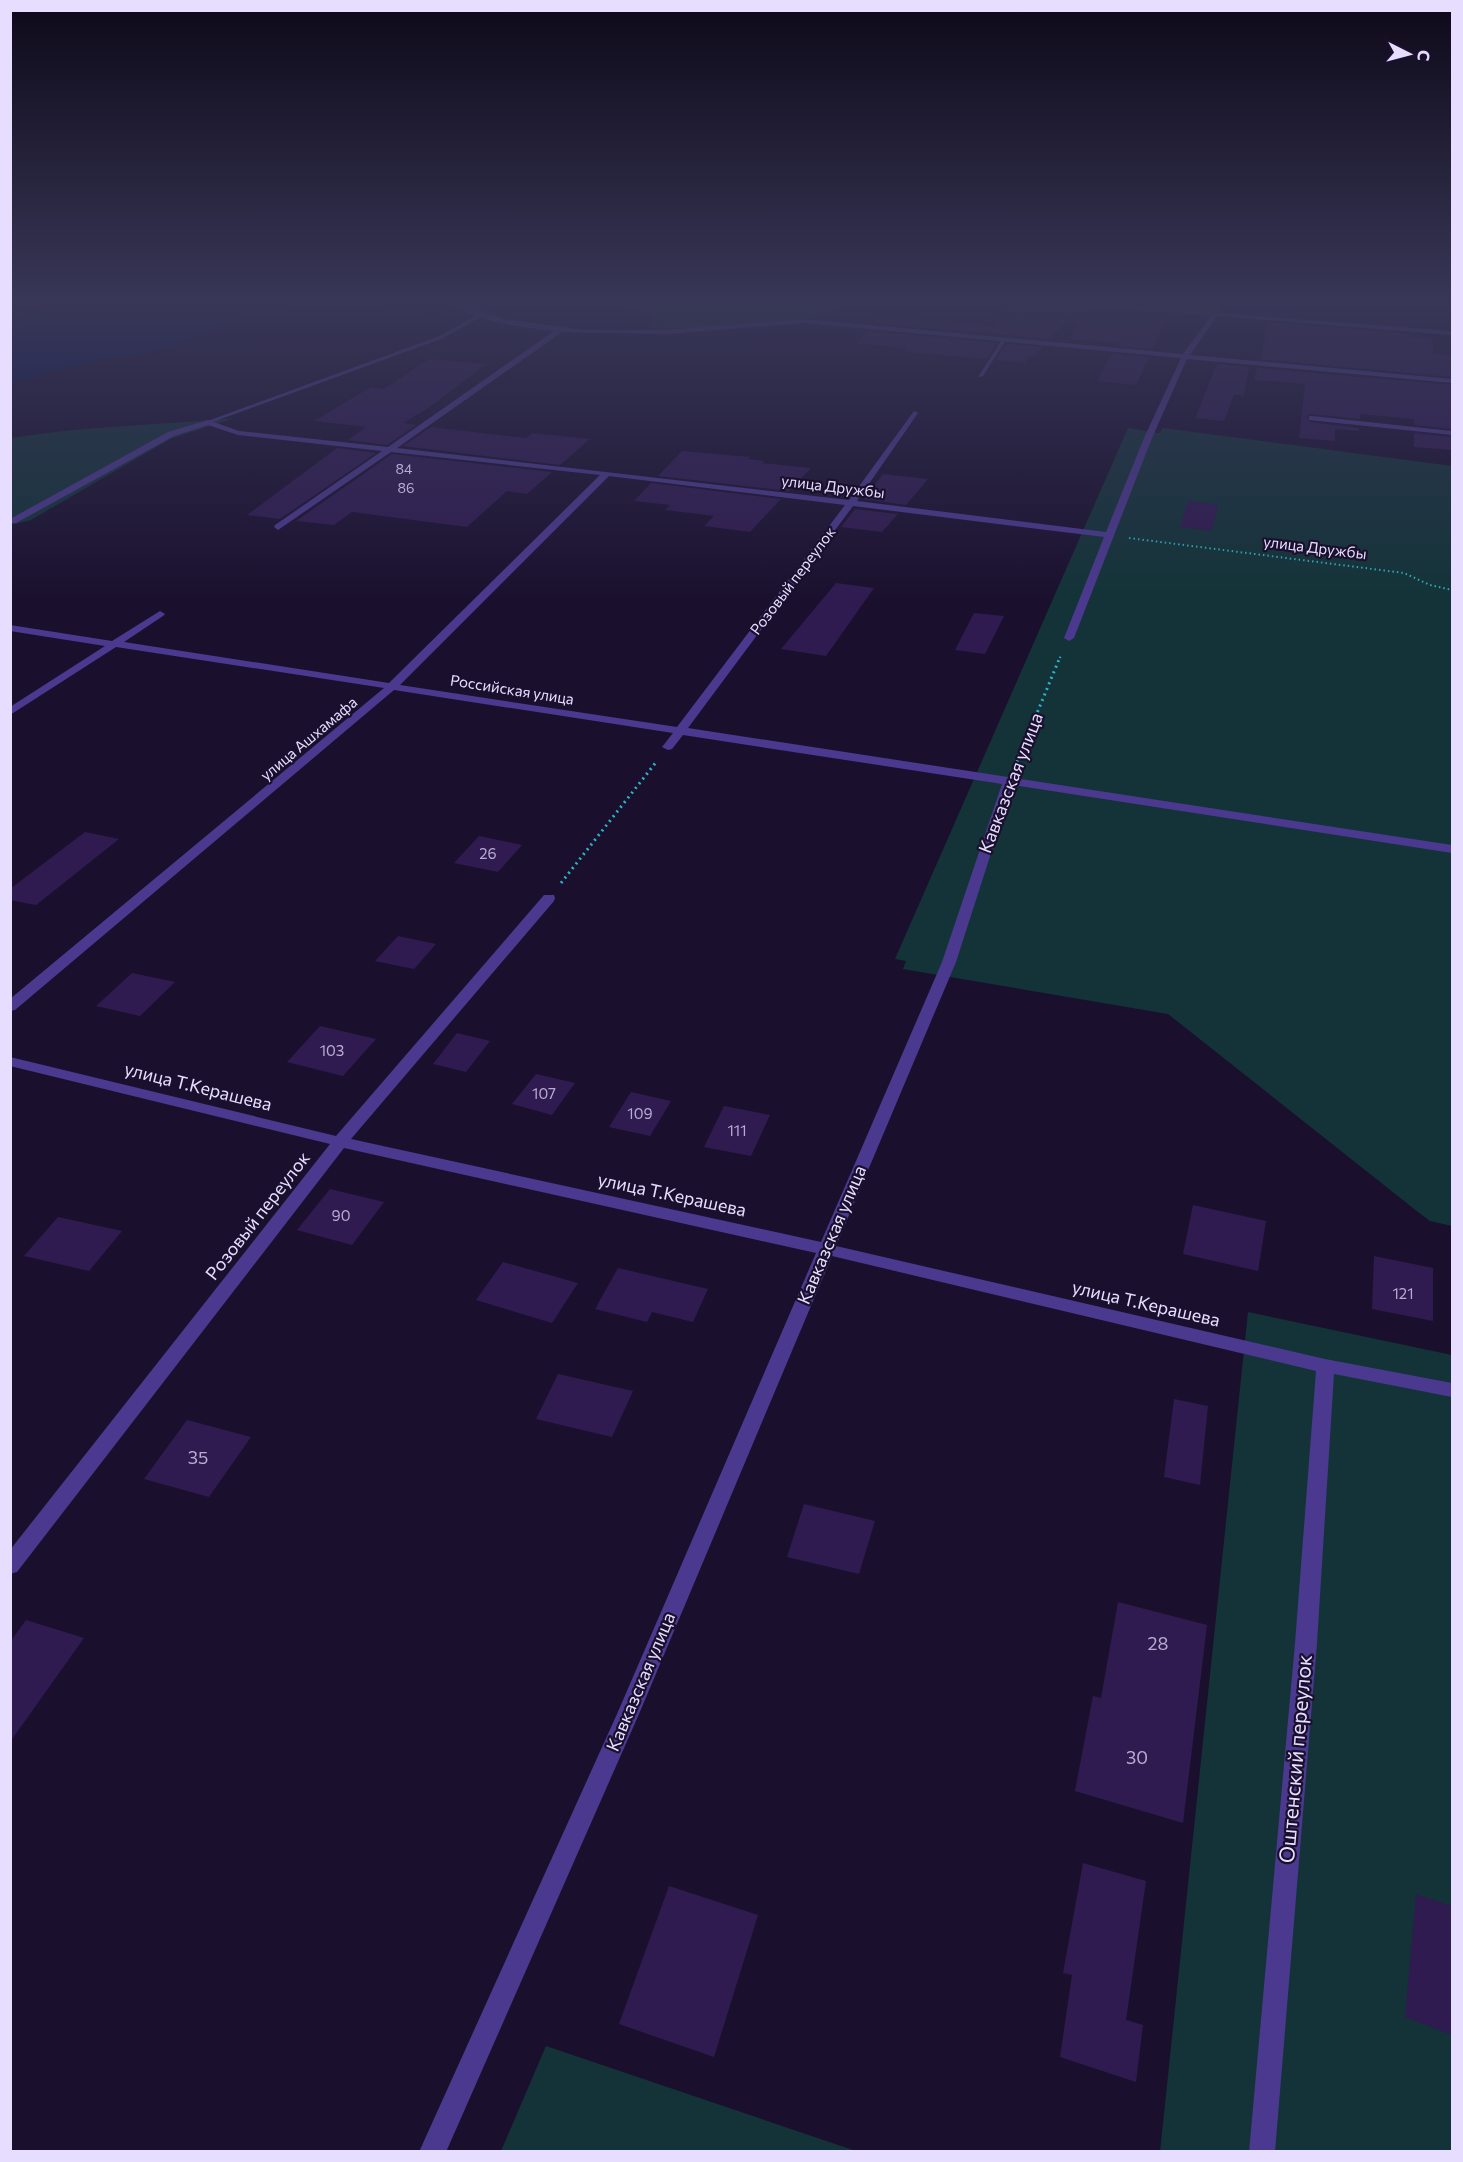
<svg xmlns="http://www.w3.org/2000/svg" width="1463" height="2162" font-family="Commissioner,sans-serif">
  <rect width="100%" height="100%" fill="#1a102e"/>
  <!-- green -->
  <path fill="#133338" d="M 584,301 L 831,301 L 844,304 C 812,326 703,328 661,329 L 648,326 L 654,319 L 652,315 L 631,308 Z
    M 1172,301 L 1223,301 L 1220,312 L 1169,308 Z
    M 234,418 L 170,439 L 31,520 L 11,525 L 11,438 C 84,426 159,425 234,418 Z
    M 1128,428 L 1159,433 L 1163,428 L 1452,466 L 1452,1226 L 1430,1221 L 1418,1212 L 1168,1014 L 903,969 L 906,961 L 895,959 Z
    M 1248,1312 L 1452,1355 L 1452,2151 L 1160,2152 Z
    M 546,2046 L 856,2151 L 501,2151 Z"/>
  <!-- water -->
  <path fill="#08164f" d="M 58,301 L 425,301 L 454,313 L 455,317 L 435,322 L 373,309 L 342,307 L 303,308 L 260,315 L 213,328 L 177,344 L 143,355 L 106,358 L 11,383 L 11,324 Z"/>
  <!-- building -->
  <path fill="#2f1b50" d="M 1037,301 L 1054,301 L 1056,304 L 1167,315 L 1153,349 L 1117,346 L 1119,343 L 1071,339 L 1078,324 L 1069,317 L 1050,339 L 873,323 L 878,315 L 993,326 L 1007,303 L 1036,305 Z
    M 1269,322 L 1410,334 L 1410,337 L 1432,339 L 1434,353 L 1452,355 L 1452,377 L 1260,359 Z
    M 867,331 L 997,343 L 987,359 L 904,352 L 907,348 L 857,343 Z
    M 1006,344 L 1043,347 L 1035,356 L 1029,356 L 1025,363 L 996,360 Z
    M 1112,354 L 1150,357 L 1136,385 L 1097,381 Z
    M 429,359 L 486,364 L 430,407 L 403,423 L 416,425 L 387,445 L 348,440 L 366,427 L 314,421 L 371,387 L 384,389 Z
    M 1217,364 L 1249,367 L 1244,396 L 1234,395 L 1224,421 L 1195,418 Z
    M 1257,368 L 1452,385 L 1452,429 L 1414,425 L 1414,419 L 1360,414 L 1360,419 L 1309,414 L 1307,416 L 1309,422 L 1359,428 L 1359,431 L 1335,429 L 1335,441 L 1299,438 L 1305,384 L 1254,380 Z
    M 431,427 L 526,438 L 532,433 L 590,439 L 560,465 L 403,446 Z
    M 1414,433 L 1452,437 L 1452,450 L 1414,447 Z
    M 337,448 L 376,453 L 280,519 L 247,515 Z
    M 682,451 L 750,457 L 748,459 L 764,461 L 762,463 L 811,468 L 789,491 L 658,476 Z
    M 392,454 L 552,472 L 527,494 L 507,491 L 467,527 L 352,512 L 334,525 L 296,521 Z
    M 883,474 L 928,479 L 906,505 L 863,499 Z
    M 651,483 L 781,499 L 750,532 L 704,526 L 714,516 L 665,510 L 670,505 L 634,501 Z
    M 1188,501 L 1218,504 L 1212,531 L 1180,527 Z
    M 855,509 L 898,514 L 882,532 L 841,527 Z
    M 836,583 L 874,588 L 826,656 L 781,649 Z
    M 974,613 L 1004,616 L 985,654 L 955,650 Z
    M 85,832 L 119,839 L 36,905 L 10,900 L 10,889 Z
    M 479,836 L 522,845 L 498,872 L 454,863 Z
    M 398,936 L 436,944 L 414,969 L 375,961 Z
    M 132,973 L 175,982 L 140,1016 L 96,1006 Z
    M 320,1026 L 376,1039 L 343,1076 L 287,1062 Z
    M 457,1033 L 490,1041 L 466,1072 L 433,1064 Z
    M 536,1074 L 575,1083 L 552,1115 L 512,1104 Z
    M 631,1092 L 671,1101 L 650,1136 L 609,1127 Z
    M 724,1106 L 770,1115 L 751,1156 L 704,1147 Z
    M 330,1189 L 384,1202 L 352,1245 L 297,1230 Z
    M 1193,1205 L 1266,1221 L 1258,1271 L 1183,1254 Z
    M 58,1217 L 122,1231 L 89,1271 L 24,1256 Z
    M 1374,1256 L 1433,1268 L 1433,1321 L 1372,1309 Z
    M 503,1262 L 578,1283 L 552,1323 L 476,1300 Z
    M 618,1268 L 708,1289 L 693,1322 L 652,1312 L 647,1322 L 595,1309 Z
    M 558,1374 L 633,1391 L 612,1437 L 536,1419 Z
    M 1174,1399 L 1208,1406 L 1200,1485 L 1164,1477 Z
    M 187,1420 L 251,1437 L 209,1497 L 144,1479 Z
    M 804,1504 L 875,1521 L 859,1574 L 787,1557 Z
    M 1118,1602 L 1207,1625 L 1183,1823 L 1075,1791 L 1093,1696 L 1101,1698 Z
    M 26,1620 L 84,1638 L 10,1742 L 10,1642 Z
    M 1083,1863 L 1146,1881 L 1126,2020 L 1143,2025 L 1136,2082 L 1060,2057 L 1072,1975 L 1063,1973 Z
    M 669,1886 L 758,1915 L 714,2057 L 619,2024 Z
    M 1416,1894 L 1452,1906 L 1452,2035 L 1405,2017 Z"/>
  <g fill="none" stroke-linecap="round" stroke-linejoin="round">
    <!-- path-far1 -->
    <path stroke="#2ab4c6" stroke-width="2" stroke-dasharray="1.5 3" stroke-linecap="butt" d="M 1129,538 L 1404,573 L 1430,585 L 1452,590
      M 1060,658 L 1061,655"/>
    <!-- path -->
    <path stroke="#2ab4c6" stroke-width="3" stroke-dasharray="2 4" stroke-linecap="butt" d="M 1017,762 L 1060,657
      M 561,883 L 657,761"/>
    <!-- lane -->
    <path fill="#4b398f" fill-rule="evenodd" d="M 481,313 L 483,316 L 441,339 L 210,423 L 205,422 L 437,337 Z
      M 1003,338 L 1006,340 L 983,376 L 978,377 Z"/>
    <!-- street -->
    <path fill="#4b398f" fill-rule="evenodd" d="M 443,301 L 451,301 L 504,319 L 584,330 L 666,330 L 804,319 L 1183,354 L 1211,316 L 1056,302 L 1065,301 L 1452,331 L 1452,335 L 1217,316 L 1190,355 L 1452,379 L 1452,383 L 1187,359 L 1152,438 L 1074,638 L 1069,641 L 1064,638 L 1104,537 L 853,506 L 688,728 L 1452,845 L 1452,853 L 1013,785 L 956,962 L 836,1246 L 1325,1359 L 1452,1383 L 1452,1397 L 1334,1374 L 1317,1643 L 1275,2152 L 1249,2152 L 1295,1643 L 1316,1371 L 832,1256 L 639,1714 L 446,2152 L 419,2152 L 617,1714 L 816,1253 L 344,1148 L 17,1572 L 10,1574 L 10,1550 L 330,1144 L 10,1066 L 10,1057 L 336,1136 L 544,895 L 554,895 L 555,898 L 554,901 L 351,1139 L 821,1242 L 942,962 L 1002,784 L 683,735 L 672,749 L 668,750 L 662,747 L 673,733 L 394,690 L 15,1010 L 10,1011 L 10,999 L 384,688 L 116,647 L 10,715 L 10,707 L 105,646 L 10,631 L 10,625 L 112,641 L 160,611 L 165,614 L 163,616 L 124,642 L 389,683 L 600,475 L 391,452 L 278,530 L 274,527 L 275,525 L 382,451 L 238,435 L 208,425 L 174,436 L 16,523 L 10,523 L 10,519 L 168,432 L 208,420 L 239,431 L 388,447 L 554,331 C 517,327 475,321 443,301 ZM 804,323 L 1181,358 L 1144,438 L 1106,532 L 857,501 L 918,413 L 914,411 L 849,500 L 397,448 L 562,332 L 666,334 ZM 609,476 L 845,505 L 677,727 L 400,685 Z
      M 1312,416 L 1452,431 L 1452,435 L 1309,420 L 1309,416 Z"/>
  </g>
  <!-- sky -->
  <linearGradient id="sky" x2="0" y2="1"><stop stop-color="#0e0919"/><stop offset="0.5" stop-color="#383757"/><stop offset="1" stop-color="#383757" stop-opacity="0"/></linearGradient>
  <rect width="1463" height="603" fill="url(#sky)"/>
  <g text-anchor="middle" stroke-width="4.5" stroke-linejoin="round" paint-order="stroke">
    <!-- far-number labels -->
    <g font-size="14" fill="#b9acd3">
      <text x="404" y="474">84</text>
      <text x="406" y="493">86</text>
    </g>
    <!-- far-street labels -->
    <g font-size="15" fill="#e7ddff" stroke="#1a102e">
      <text transform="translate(833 487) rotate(7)" y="5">улица Дружбы</text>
      <text transform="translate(1315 548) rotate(7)" y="5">улица Дружбы</text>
      <text transform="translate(793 581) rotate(-53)" y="5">Розовый переулок</text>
      <text transform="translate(512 690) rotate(9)" y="5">Российская улица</text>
      <text transform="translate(309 739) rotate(-40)" y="5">улица Ашхамафа</text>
    </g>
    <!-- number labels -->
    <g font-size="15" fill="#b9acd3">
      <text x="488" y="859">26</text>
      <text x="332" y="1056">103</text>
      <text x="544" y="1099">107</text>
      <text x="640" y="1119">109</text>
      <text x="737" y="1136">111</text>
      <text x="341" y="1221">90</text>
      <text x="1403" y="1299">121</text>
    </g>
    <!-- street labels -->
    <g font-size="18" fill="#e7ddff" stroke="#1a102e">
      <text transform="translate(1011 783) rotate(-69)" y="6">Кавказcкая улица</text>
      <text transform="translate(198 1087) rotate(14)" y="6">улица Т.Керашева</text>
      <text transform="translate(672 1195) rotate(12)" y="6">улица Т.Керашева</text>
      <text transform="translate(258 1216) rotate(-52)" y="6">Розовый переулок</text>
      <text transform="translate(832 1235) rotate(-67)" y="6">Кавказcкая улица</text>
      <text transform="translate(1146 1304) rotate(13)" y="6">улица Т.Керашева</text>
      <text transform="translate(641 1682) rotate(-67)" y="6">Кавказcкая улица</text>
    </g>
    <!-- near-number labels -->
    <g font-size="18" fill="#b9acd3">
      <text x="198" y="1464">35</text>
      <text x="1158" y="1650">28</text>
      <text x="1137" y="1764">30</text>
    </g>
    <!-- near-street labels -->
    <g font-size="21" fill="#e7ddff" stroke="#1a102e">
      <text transform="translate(1296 1759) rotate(-85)" y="7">Оштенский переулок</text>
    </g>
  </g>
  <!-- border -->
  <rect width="1463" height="2162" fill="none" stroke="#e7ddff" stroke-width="24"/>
  <!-- north arrow -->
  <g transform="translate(1409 54) rotate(96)" stroke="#1a102e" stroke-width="4.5" paint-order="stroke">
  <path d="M0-4.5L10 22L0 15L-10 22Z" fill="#e7ddff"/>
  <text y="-9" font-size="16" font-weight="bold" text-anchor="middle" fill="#e7ddff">С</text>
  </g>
</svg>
